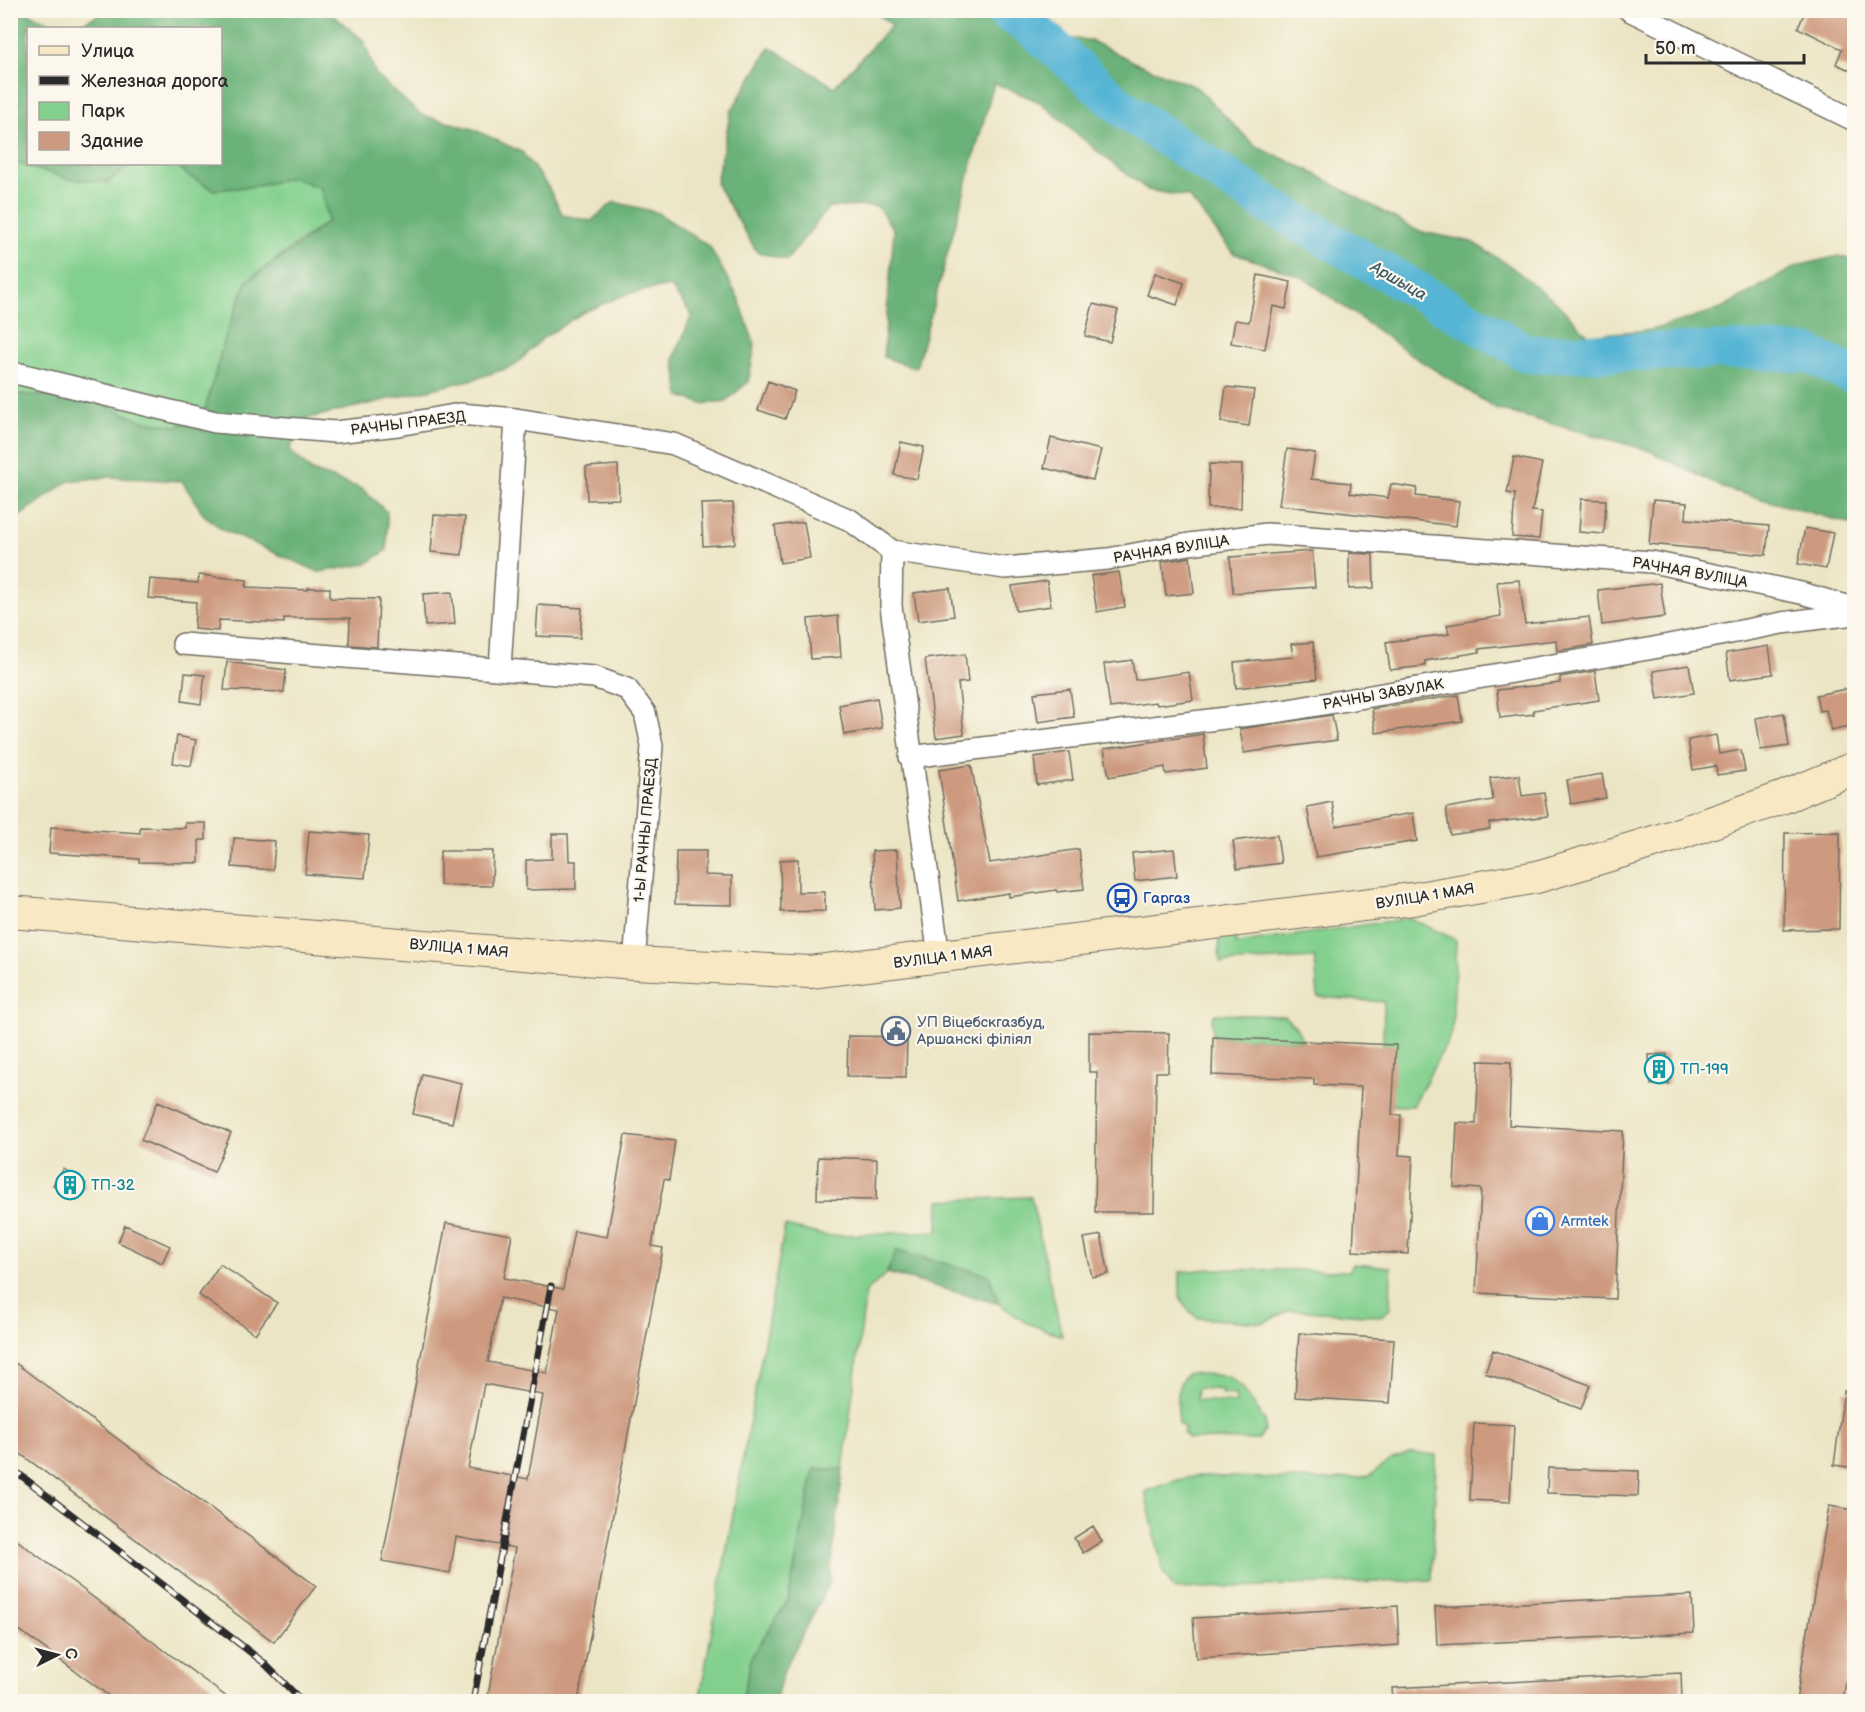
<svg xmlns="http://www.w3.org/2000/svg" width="1865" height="1712" font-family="'Balsamiq Sans',sans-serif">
  <rect width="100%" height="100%" fill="#fbf7ec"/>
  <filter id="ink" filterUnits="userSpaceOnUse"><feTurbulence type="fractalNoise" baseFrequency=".0167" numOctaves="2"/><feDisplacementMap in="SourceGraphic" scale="12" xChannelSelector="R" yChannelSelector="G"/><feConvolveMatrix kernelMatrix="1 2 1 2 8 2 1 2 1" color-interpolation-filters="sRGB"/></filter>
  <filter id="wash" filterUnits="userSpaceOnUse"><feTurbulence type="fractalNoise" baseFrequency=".008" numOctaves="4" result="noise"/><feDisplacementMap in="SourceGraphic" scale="24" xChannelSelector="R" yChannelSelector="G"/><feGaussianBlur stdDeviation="1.35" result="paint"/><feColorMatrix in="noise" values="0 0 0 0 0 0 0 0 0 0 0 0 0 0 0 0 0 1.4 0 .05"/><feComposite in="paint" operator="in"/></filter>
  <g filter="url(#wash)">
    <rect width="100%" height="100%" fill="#ece5c5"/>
    <!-- green -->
    <path fill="#83d08e" stroke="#577e5c" stroke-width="1.5" fill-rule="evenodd" d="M 10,161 L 69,179 L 108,182 L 132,164 L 177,164 L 187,175 L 258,186 L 292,177 L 321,188 L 328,221 L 247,281 L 226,335 L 203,417 L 177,426 L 143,421 L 95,402 L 11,396 Z
      M 1410,918 L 1456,940 L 1452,1033 L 1413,1106 L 1372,1105 L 1383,1045 L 1384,1002 L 1318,997 L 1315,958 L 1220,963 L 1218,933 L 1234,932 L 1236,944 Z
      M 1215,1014 L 1284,1016 L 1296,1027 L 1303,1041 L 1213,1037 L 1212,1019 Z
      M 1031,1197 L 1062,1336 L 1025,1322 L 999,1304 L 989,1275 L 896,1251 L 887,1273 L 866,1292 L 843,1469 L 814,1469 L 788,1601 L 752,1655 L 742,1701 L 699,1702 L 785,1226 L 827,1236 L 938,1231 L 939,1200 Z
      M 1353,1264 L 1391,1267 L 1390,1309 L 1381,1316 L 1290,1310 L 1263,1323 L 1197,1318 L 1184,1305 L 1180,1296 L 1180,1272 L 1210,1269 L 1349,1271 Z
      M 1188,1373 L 1227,1376 L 1242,1387 L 1265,1421 L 1265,1431 L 1258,1440 L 1188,1439 L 1183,1433 L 1185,1429 L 1179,1423 C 1178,1405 1173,1385 1188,1373 ZM 1197,1388 L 1222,1390 L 1222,1394 L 1236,1395 L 1236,1403 L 1196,1400 Z
      M 1411,1453 L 1436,1455 L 1432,1580 L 1174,1589 L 1163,1571 L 1145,1492 L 1170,1482 L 1196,1476 L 1333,1480 L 1369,1476 L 1393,1459 Z"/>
    <!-- forest -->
    <path fill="#6ab279" stroke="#4a6e52" stroke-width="1.5" d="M 10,11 L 24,11 L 62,28 L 28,28 L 28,164 L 132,164 L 108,182 L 69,179 L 11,161 Z
      M 106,11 L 328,11 L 364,41 L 376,75 L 421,115 L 473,129 L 522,152 L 548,187 L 563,215 L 591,221 L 614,202 L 656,212 L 709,246 L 739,299 L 755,346 L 748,382 L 726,401 L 703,404 L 680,396 L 674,358 L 692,315 L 670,286 L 626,294 L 582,313 L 543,338 L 514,366 L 474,379 L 305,419 L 289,450 L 312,471 L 362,489 L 387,512 L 387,550 L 366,564 L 319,572 L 223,530 L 204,515 L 182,481 L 107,477 L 69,481 L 11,522 L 11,393 L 90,400 L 143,421 L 177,426 L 203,417 L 226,335 L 247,281 L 299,245 L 328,221 L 321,188 L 292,177 L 258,186 L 214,190 L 187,175 L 177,164 L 220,164 L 220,28 L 73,28 Z
      M 873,11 L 1032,11 L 1056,38 L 1090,40 L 1136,63 L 1196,87 L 1255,146 L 1304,168 L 1418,231 L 1472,242 L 1509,265 L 1557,303 L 1588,335 L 1652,330 L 1720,309 L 1797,266 L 1838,256 L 1854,260 L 1854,525 L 1723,488 L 1648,450 L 1497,409 L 1419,360 L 1302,277 L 1233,253 L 1189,197 L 1148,190 L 1102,155 L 1040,102 L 994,83 L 916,368 L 883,357 L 894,230 L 877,206 L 829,207 L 787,260 L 757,252 L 716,183 L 731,111 L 770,47 L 834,87 L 892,25 Z
      M 896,1251 L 989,1275 L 999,1304 L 887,1273 Z
      M 814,1469 L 843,1469 L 829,1584 L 784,1670 L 775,1701 L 742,1701 L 752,1655 L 788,1601 Z"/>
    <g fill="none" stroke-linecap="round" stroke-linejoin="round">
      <!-- river -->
      <path stroke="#56b5d5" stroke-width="38" d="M 1003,10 L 1032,28 L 1126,111 L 1272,207 L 1528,354 L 1747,350 L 1809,354 L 1854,376"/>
    </g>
    <g id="blocks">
      <!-- building -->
      <path fill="#cd9a7f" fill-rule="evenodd" d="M 1806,10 L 1854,10 L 1854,72 L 1836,64 L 1842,49 L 1798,28 Z
        M 1155,273 L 1184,283 L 1177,305 L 1147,295 Z
        M 1258,275 L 1291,282 L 1286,309 L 1273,306 L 1265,349 L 1231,343 L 1235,320 L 1249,322 Z
        M 1093,304 L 1118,310 L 1110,342 L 1085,336 Z
        M 768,381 L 795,391 L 785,419 L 758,410 Z
        M 1226,387 L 1254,390 L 1249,426 L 1221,422 Z
        M 1051,438 L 1101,450 L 1093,480 L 1044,468 Z
        M 901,442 L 924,447 L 917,479 L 894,475 Z
        M 1287,449 L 1315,453 L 1311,479 L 1351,483 L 1350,493 L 1388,498 L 1391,484 L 1417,488 L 1416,496 L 1459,501 L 1456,526 L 1279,505 Z
        M 1514,457 L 1542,463 L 1532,511 L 1542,512 L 1539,539 L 1512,537 L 1515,494 L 1507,493 Z
        M 1209,464 L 1242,465 L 1241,508 L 1208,508 Z
        M 618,465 L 619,499 L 587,500 L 586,467 Z
        M 1581,499 L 1606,500 L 1604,534 L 1579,532 Z
        M 1653,500 L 1687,503 L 1686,519 L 1769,526 L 1766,555 L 1649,544 Z
        M 733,503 L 735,544 L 703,546 L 701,504 Z
        M 434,515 L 465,517 L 462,555 L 431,552 Z
        M 804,522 L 810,558 L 780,563 L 775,526 Z
        M 1805,528 L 1833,533 L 1826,569 L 1798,564 Z
        M 1312,551 L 1315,587 L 1233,593 L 1230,557 Z
        M 1349,553 L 1373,554 L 1374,588 L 1349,589 Z
        M 1190,557 L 1194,593 L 1166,596 L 1162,562 Z
        M 1119,572 L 1125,607 L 1097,612 L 1091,576 Z
        M 199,575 L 247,580 L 246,587 L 308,590 L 308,588 L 330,588 L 330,598 L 379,599 L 377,647 L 349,645 L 350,618 L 284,618 L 284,623 L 219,620 L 218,631 L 194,629 L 196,602 L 148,598 L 150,579 L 198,583 Z
        M 1519,580 L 1525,624 L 1589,617 L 1593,645 L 1557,651 L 1556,640 L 1479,649 L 1480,652 L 1425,661 L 1425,666 L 1390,670 L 1386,642 L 1449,634 L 1447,625 L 1501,616 L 1497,582 Z
        M 1047,581 L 1051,606 L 1016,611 L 1012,586 Z
        M 1660,583 L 1665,617 L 1602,625 L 1598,590 Z
        M 950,588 L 954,616 L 918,621 L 914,593 Z
        M 452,592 L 455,624 L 425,626 L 423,594 Z
        M 538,605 L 582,608 L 580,638 L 536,636 Z
        M 838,616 L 841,657 L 811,659 L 808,619 Z
        M 1313,642 L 1317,679 L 1236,688 L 1234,662 L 1293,657 L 1291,644 Z
        M 1769,646 L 1773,674 L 1730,680 L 1726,653 Z
        M 965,654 L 968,682 L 958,683 L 964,734 L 936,738 L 925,659 Z
        M 1132,660 L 1135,680 L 1189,672 L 1193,700 L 1157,705 L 1156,702 L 1110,708 L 1104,664 Z
        M 227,662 L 286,670 L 284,692 L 224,690 Z
        M 1689,665 L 1694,693 L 1658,699 L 1653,671 Z
        M 1595,671 L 1599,700 L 1533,710 L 1534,714 L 1500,718 L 1497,690 L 1560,683 L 1560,677 Z
        M 185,673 L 205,675 L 201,704 L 182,701 Z
        M 1851,688 L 1854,725 L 1831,730 L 1826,710 L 1819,711 L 1816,695 Z
        M 1070,689 L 1074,717 L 1038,722 L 1034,693 Z
        M 1458,695 L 1462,721 L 1376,733 L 1372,709 Z
        M 877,698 L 882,728 L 844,735 L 839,705 Z
        M 1784,713 L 1789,746 L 1761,750 L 1756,718 Z
        M 1332,715 L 1337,740 L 1244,753 L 1240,729 Z
        M 1203,734 L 1207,768 L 1166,774 L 1165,767 L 1109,777 L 1104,749 Z
        M 1716,735 L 1719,754 L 1741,750 L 1745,771 L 1717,775 L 1716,766 L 1693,770 L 1688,740 Z
        M 177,736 L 196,740 L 191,766 L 173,763 Z
        M 1069,752 L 1073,780 L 1037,785 L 1034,757 Z
        M 971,765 L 990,863 L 1079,849 L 1084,889 L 1057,892 L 1056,890 L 1009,897 L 1009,893 L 958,901 L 939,770 Z
        M 1602,774 L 1606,798 L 1571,804 L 1567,780 Z
        M 1519,775 L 1522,796 L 1544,793 L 1548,816 L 1489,823 L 1490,829 L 1450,835 L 1446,808 L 1493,800 L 1490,778 Z
        M 1332,802 L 1336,826 L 1413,813 L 1417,841 L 1316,857 L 1307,807 Z
        M 185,823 L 206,823 L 206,840 L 199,840 L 199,863 L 139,862 L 139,859 L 49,853 L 51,827 L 140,833 L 140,827 L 185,828 Z
        M 309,831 L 369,835 L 365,878 L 305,874 Z
        M 1840,832 L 1839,929 L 1784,930 L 1785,833 Z
        M 552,834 L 568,834 L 569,861 L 576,861 L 576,889 L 526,890 L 526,860 L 552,859 Z
        M 1277,835 L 1281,863 L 1237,869 L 1233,841 Z
        M 234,838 L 275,841 L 273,870 L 232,867 Z
        M 1174,849 L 1177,876 L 1135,881 L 1132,853 Z
        M 897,850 L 900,908 L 875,910 L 872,851 Z
        M 440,851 L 493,851 L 492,886 L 440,885 Z
        M 676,851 L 706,851 L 705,875 L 732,876 L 732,905 L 675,904 Z
        M 798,859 L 798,892 L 825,892 L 825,911 L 781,912 L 780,860 Z
        M 1089,1032 L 1169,1033 L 1168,1072 L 1156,1072 L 1154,1212 L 1095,1212 L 1097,1072 L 1089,1072 Z
        M 848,1036 L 907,1037 L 906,1077 L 847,1076 Z
        M 1213,1037 L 1396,1045 L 1392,1115 L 1401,1115 L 1399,1155 L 1413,1156 L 1408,1254 L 1353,1251 L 1361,1087 L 1314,1085 L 1314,1079 L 1212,1075 Z
        M 1667,1054 L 1669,1084 L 1651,1085 L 1649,1055 Z
        M 1479,1061 L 1511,1062 L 1509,1125 L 1623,1131 L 1615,1299 L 1476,1293 L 1481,1189 L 1454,1187 L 1457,1123 L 1476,1124 Z
        M 422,1074 L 461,1083 L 452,1123 L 413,1114 Z
        M 158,1101 L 231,1133 L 214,1172 L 141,1140 Z
        M 625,1135 L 675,1141 L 669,1180 L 664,1179 L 652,1246 L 663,1248 L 578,1701 L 487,1701 L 515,1548 L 456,1537 L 450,1573 L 382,1561 L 446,1223 L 512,1235 L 504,1278 L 563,1289 L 574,1231 L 607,1237 ZM 500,1298 L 559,1309 L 547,1373 L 488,1362 ZM 484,1384 L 543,1395 L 528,1479 L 468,1468 Z
        M 818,1157 L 877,1159 L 876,1200 L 817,1199 Z
        M 64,1169 L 86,1184 L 75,1200 L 53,1185 Z
        M 125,1225 L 170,1246 L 162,1263 L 118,1242 Z
        M 1101,1235 L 1109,1274 L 1092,1277 L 1084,1238 Z
        M 220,1264 L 277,1303 L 255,1334 L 199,1295 Z
        M 1299,1333 L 1394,1339 L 1390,1403 L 1295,1397 Z
        M 1493,1350 L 1590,1385 L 1581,1409 L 1485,1373 Z
        M 10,1359 L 316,1586 L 274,1642 L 10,1446 Z
        M 1844,1391 L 1854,1392 L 1854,1468 L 1834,1465 Z
        M 1474,1423 L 1514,1425 L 1510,1502 L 1470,1500 Z
        M 1548,1468 L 1639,1471 L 1638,1496 L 1547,1493 Z
        M 1829,1506 L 1854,1510 L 1854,1572 L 1850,1597 L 1854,1598 L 1854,1634 L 1843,1701 L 1796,1701 Z
        M 1093,1526 L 1102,1541 L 1083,1553 L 1074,1538 Z
        M 10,1535 L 232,1701 L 116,1701 L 10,1623 Z
        M 1692,1595 L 1694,1633 L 1437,1645 L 1435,1607 Z
        M 1397,1606 L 1399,1645 L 1196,1658 L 1193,1618 Z
        M 1681,1673 L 1682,1701 L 1393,1701 L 1392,1688 Z"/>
    </g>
  </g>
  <g filter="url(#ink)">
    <use href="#blocks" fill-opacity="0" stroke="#6f6c61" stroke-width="1.5"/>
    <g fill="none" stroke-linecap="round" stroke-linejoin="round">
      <!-- street casing -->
      <g stroke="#6f6c61" stroke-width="24">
        <path id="street" d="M 1629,10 L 1854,120
          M 10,374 L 20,374 L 215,422 L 335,432 L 398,425 L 460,414 L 516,419 L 674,444 L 850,520 L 892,551
          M 183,644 L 594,677 L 627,689 L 645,713 L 652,746 L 634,963
          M 500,668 L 516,419
          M 910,757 L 1282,711 L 1648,649 L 1782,623 L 1854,614
          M 939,957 L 891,606 L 892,551 L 1005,568 L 1108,559 L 1189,544 L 1267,534 L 1652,562 L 1801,593 L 1854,608"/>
      </g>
      <!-- secondary casing -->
      <g stroke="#6f6c61" stroke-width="34">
        <path id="secondary" d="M 10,912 L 634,963 L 810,972 L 1413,899 L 1537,877 L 1670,837 L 1784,797 L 1854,768"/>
      </g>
      <!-- street -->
      <use href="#street" stroke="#fff" stroke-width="21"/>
      <!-- secondary -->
      <use href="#secondary" stroke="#f8e8c3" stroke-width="32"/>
      <!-- rail casing -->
      <g stroke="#2b2b2b" stroke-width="7">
        <path id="rail" d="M 10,1467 L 263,1662 L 303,1702
          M 473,1702 L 551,1286"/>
      </g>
      <!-- rail -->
      <use href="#rail" stroke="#fbf7ec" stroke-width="4.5" stroke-dasharray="14" stroke-linecap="butt"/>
    </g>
  </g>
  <!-- icons -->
  <defs>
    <g id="bus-ring" transform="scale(1.5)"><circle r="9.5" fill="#fbf7ec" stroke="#1a4fb4" stroke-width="1.5"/><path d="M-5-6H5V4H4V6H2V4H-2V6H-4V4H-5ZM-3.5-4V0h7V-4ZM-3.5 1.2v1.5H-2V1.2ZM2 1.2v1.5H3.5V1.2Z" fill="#1a4fb4"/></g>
    <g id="civic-ring" transform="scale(1.5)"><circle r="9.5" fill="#fbf7ec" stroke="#5c6f8a" stroke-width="1.5"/><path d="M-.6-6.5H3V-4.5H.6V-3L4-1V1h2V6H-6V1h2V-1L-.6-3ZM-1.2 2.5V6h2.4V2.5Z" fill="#5c6f8a"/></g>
    <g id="building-ring" transform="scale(1.5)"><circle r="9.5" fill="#fbf7ec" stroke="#0f9aa8" stroke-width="1.5"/><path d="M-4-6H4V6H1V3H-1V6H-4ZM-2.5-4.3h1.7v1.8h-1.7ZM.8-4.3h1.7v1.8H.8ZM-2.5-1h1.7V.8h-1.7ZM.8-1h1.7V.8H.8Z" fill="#0f9aa8"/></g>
    <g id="shop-ring" transform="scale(1.5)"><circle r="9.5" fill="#fbf7ec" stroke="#3f7fe0" stroke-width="1.5"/><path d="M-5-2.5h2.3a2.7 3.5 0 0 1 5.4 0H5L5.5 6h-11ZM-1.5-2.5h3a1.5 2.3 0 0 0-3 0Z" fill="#3f7fe0"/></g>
  </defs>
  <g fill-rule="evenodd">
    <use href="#bus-ring" x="1122" y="898"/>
    <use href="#civic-ring" x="896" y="1031"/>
    <use href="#building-ring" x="1659" y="1069"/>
    <use href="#building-ring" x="70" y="1185"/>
    <use href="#shop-ring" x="1540" y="1221"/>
  </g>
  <g text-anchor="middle" stroke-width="4.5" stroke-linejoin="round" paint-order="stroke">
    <!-- street labels -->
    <g font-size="15" fill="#2b2b2b" stroke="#fbf7ec">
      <text transform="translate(408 423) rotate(-7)" y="5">РАЧНЫ ПРАЕЗД</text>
      <text transform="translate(1171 549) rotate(-9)" y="5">РАЧНАЯ ВУЛІЦА</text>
      <text transform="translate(1690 572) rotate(10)" y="5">РАЧНАЯ ВУЛІЦА</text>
      <text transform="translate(1383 694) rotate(-10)" y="5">РАЧНЫ ЗАВУЛАК</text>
      <text transform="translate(645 830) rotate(-85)" y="5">1-Ы РАЧНЫ ПРАЕЗД</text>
      <text transform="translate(1425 896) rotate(-9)" y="5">ВУЛІЦА 1 МАЯ</text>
      <text transform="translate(459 948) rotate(5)" y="5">ВУЛІЦА 1 МАЯ</text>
      <text transform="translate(943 957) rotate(-7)" y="5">ВУЛІЦА 1 МАЯ</text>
    </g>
    <!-- transit labels -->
    <g font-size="15" fill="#164399" stroke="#fbf7ec" text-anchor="start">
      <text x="1143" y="903">Гаргаз</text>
    </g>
    <!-- service labels -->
    <g font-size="15" fill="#4e5e75" stroke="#fbf7ec" text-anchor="start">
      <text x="917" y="1027">УП Віцебскгазбуд,<tspan x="917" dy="17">Аршанскі філіял</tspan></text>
    </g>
    <!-- culture labels -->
    <g font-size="15" fill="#0d838f" stroke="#fbf7ec" text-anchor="start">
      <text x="1680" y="1074">ТП-199</text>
      <text x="91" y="1190">ТП-32</text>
    </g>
    <!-- shop labels -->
    <g font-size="15" fill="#366cbe" stroke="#fbf7ec" text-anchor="start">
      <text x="1561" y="1226">Armtek</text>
    </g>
    <!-- water labels -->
    <g font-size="16" font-style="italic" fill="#3a5b66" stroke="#fbf7ec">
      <text transform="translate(1399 280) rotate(30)" y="6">Аршыца</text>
    </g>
  </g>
  <!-- margin -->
  <rect width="1865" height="1712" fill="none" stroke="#fbf7ec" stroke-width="36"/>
  <!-- legend -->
  <rect x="27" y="27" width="195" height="138" fill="#fbf7ec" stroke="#a8a59f" stroke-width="1.5"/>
  <rect x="39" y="46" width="30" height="9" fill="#f8e8c3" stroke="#a8a59f" stroke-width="1.5"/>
  <text x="81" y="57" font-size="18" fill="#2b2b2b">Улица</text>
  <rect x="39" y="76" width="30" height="9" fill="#2b2b2b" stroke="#a8a59f" stroke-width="1.5"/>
  <text x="81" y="87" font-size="18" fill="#2b2b2b">Железная дорога</text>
  <rect x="39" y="102" width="30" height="18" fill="#83d08e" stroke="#a8a59f" stroke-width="1.5"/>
  <text x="81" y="117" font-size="18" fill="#2b2b2b">Парк</text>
  <rect x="39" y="132" width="30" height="18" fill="#cd9a7f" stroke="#a8a59f" stroke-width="1.5"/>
  <text x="81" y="147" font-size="18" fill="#2b2b2b">Здание</text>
  <!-- north arrow -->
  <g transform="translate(57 1655) rotate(84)" stroke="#fbf7ec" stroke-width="4.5" paint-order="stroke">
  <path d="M0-4.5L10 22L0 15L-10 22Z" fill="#2b2b2b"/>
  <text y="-9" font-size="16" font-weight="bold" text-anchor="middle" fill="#2b2b2b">С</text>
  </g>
  <!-- scale -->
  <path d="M1646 54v9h158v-9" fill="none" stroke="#2b2b2b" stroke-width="3"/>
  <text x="1655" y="54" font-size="18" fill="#2b2b2b" stroke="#fbf7ec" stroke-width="4.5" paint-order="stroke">50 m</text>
</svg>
